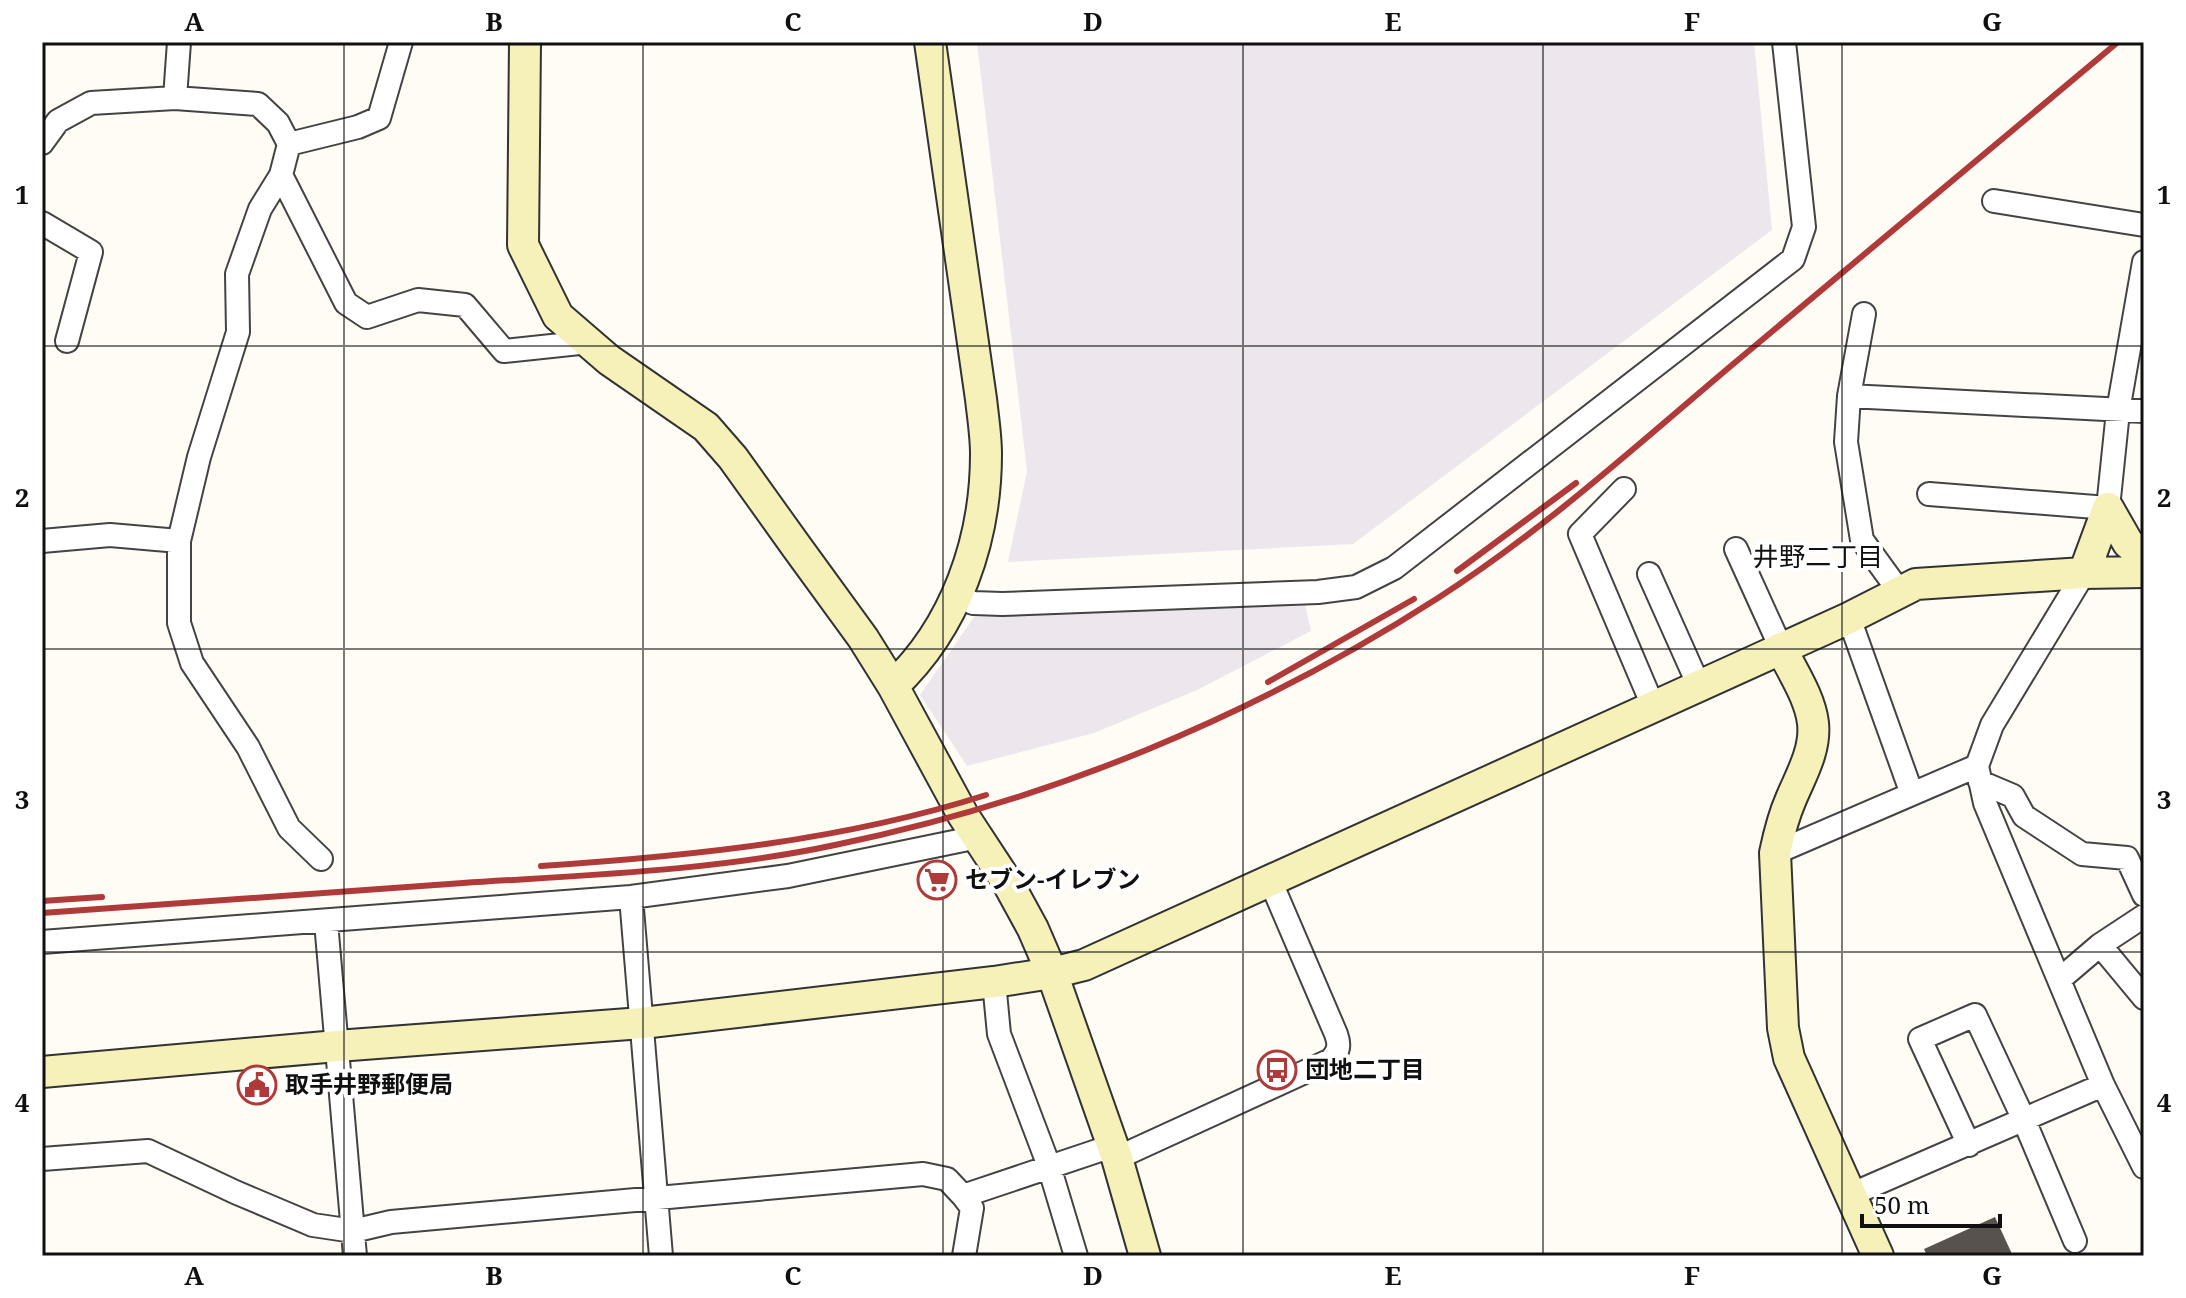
<svg xmlns="http://www.w3.org/2000/svg" width="2186" height="1298" font-family="'Noto Serif','Noto Sans JP',serif">
  <rect width="100%" height="100%" fill="#fefcf5"/>
  <!-- industrial -->
  <path fill="#ede6ed" d="M 977,42 L 1754,42 L 1772,230 L 1353,544 L 1008,562 L 1027,471 Z
    M 1305,605 L 1311,631 L 1197,690 L 1094,733 L 967,766 L 920,695 L 974,617 Z"/>
  <!-- building -->
  <path fill="#58524e" d="M 1995,1217 L 2012,1254 L 1927,1256 L 1924,1249 Z"/>
  <g fill="none" stroke-linecap="round" stroke-linejoin="round">
    <!-- street casing -->
    <g stroke="#434343" stroke-width="26">
      <path id="street" d="M 179,42 L 175,98 L 258,104 L 278,123 L 289,144 L 281,175 L 260,209 L 237,274 L 238,332 L 199,457 L 179,541 L 179,623 L 192,663 L 248,747 L 289,828 L 321,859
        M 42,143 L 58,121 L 91,103 L 175,98
        M 289,144 L 358,127 L 379,118 L 401,42
        M 281,175 L 346,303 L 367,317 L 418,300 L 465,305 L 504,351 L 589,342
        M 1994,201 L 2144,225
        M 42,223 L 91,252 L 67,341
        M 1864,314 L 1849,396 L 1846,442 L 1862,540 L 1899,591
        M 1849,396 L 2144,411
        M 1624,489 L 1580,534 L 1653,706
        M 1929,494 L 2108,508 L 2118,411 L 2144,262
        M 42,541 L 110,535 L 179,541
        M 1736,549 L 1781,648
        M 2084,573 L 1992,725 L 1977,766 L 1985,803 L 2059,980 L 2103,1085 L 2144,1167
        M 1649,574 L 1699,686
        M 958,596 L 973,603 L 1002,604 L 1318,592 L 1356,587 L 1394,568 L 1793,259 L 1804,227 L 1784,42
        M 1849,618 L 1912,794
        M 1980,782 L 2013,796 L 2024,816 L 2082,854 L 2127,858 L 2144,895
        M 1775,853 L 1977,766
        M 631,897 L 661,1256
        M 326,922 L 355,1256
        M 42,942 L 631,897 L 788,876 L 978,837
        M 2100,945 L 2144,998
        M 2059,980 L 2100,945 L 2144,916
        M 994,982 L 999,1034 L 1049,1166 L 1076,1256
        M 1969,1145 L 1920,1039 L 1975,1015 L 2024,1120 L 2075,1241
        M 1117,1158 L 1331,1060 C 1339,1051 1340,1045 1336,1034 L 1270,880
        M 42,1159 L 148,1151 L 235,1192 L 313,1225 L 353,1231 L 391,1222 L 923,1174 L 947,1179 L 963,1196 L 1112,1146
        M 1850,1195 L 2103,1085
        M 963,1196 L 972,1208 L 964,1256"/>
    </g>
    <!-- secondary casing -->
    <g stroke="#323232" stroke-width="34">
      <path id="secondary" d="M 525,42 L 523,245 L 558,316 L 609,360 L 706,427 L 733,458 L 796,546 L 863,638 L 893,686 L 963,815 L 1009,885 L 1033,929 L 1052,973 L 1117,1158 L 1145,1256
        M 2108,508 L 2128,543 L 2144,556
        M 2084,573 L 2108,508
        M 1781,648 C 1792,671 1810,697 1813,723 C 1816,750 1801,775 1791,799 C 1783,817 1779,834 1775,853 L 1783,1028 L 1789,1058 L 1878,1256
        M 893,686 C 956,627 986,540 986,454 C 986,436 983,417 981,399 L 930,42
        M 42,1072 L 337,1046 L 642,1023 L 994,982 L 1052,973 L 1084,965 L 1849,618 L 1916,584 L 2084,573 L 2144,572"/>
    </g>
    <!-- street -->
    <use href="#street" stroke="#fff" stroke-width="22"/>
    <!-- secondary -->
    <use href="#secondary" stroke="#f5f1b9" stroke-width="30"/>
    <!-- rail -->
    <path stroke="#b0393a" stroke-width="6" d="M 1457,571 L 1576,483
      M 1268,682 L 1414,599
      M 541,866 C 691,856 842,841 986,795
      M 42,901 L 102,897
      M 42,913 C 182,903 322,892 463,883 C 587,875 713,871 835,845 C 1050,801 1254,716 1438,598 C 1544,530 1636,446 1732,365 C 1860,257 1989,150 2118,42"/>
  </g>
  <!-- grid -->
  <path fill="none" stroke="#101010" stroke-width="2" stroke-opacity="0.55" d="M 344,42 L 344,1256M 643,42 L 643,1256M 943,42 L 943,1256M 1243,42 L 1243,1256M 1543,42 L 1543,1256M 1842,42 L 1842,1256M 42,346 L 2144,346M 42,649 L 2144,649M 42,952 L 2144,952"/>
  <!-- icons -->
  <defs>
    <g id="supermarket-ring" transform="scale(2)"><circle r="9.5" fill="#fff" stroke="#b0393a" stroke-width="1.5"/><path d="M-6-5.5h2.5l.6 2H6L4.5 2H-2.5L-4.4-4H-6ZM-1.5 3.2a1.3 1.3 0 1 0 .1 0ZM3 3.2a1.3 1.3 0 1 0 .1 0Z" fill="#b0393a"/></g>
    <g id="bus-ring" transform="scale(2)"><circle r="9.5" fill="#fff" stroke="#b0393a" stroke-width="1.5"/><path d="M-5-6H5V4H4V6H2V4H-2V6H-4V4H-5ZM-3.5-4V0h7V-4ZM-3.5 1.2v1.5H-2V1.2ZM2 1.2v1.5H3.5V1.2Z" fill="#b0393a"/></g>
    <g id="civic-ring" transform="scale(2)"><circle r="9.5" fill="#fff" stroke="#b0393a" stroke-width="1.5"/><path d="M-.6-6.5H3V-4.5H.6V-3L4-1V1h2V6H-6V1h2V-1L-.6-3ZM-1.2 2.5V6h2.4V2.5Z" fill="#b0393a"/></g>
  </defs>
  <g fill-rule="evenodd">
    <use href="#supermarket-ring" x="937" y="880"/>
    <use href="#bus-ring" x="1277" y="1070"/>
    <use href="#civic-ring" x="257" y="1085"/>
  </g>
  <g text-anchor="middle" stroke-width="8" stroke-linejoin="round" paint-order="stroke">
    <!-- poi labels -->
    <g font-size="24" font-weight="bold" fill="#101010" stroke="#fff" text-anchor="start">
      <text x="965" y="888">セブン-イレブン</text>
      <text x="1305" y="1078">団地二丁目</text>
      <text x="285" y="1093">取手井野郵便局</text>
    </g>
    <!-- neighbourhood labels -->
    <g font-size="26" fill="#101010" stroke="#fff">
      <text x="1818" y="566">井野二丁目</text>
    </g>
  </g>
  <!-- border -->
  <rect width="2186" height="1298" fill="none" stroke="#ffffff" stroke-width="88"/>
  <!-- scale -->
  <path d="M1862 1214v12h138v-12" fill="none" stroke="#101010" stroke-width="4"/>
  <text x="1874" y="1214" font-size="24" fill="#101010" stroke="#ffffff" stroke-width="6" paint-order="stroke">50 m</text>
  <rect x="44" y="44" width="2098" height="1210" fill="none" stroke="#101010" stroke-width="3"/>
  <g font-size="26" text-anchor="middle" font-weight="bold" fill="#101010">
    <text x="194" y="31">A</text>
    <text x="494" y="31">B</text>
    <text x="793" y="31">C</text>
    <text x="1093" y="31">D</text>
    <text x="1393" y="31">E</text>
    <text x="1692" y="31">F</text>
    <text x="1992" y="31">G</text>
    <text x="22" y="204">1</text>
    <text x="2164" y="204">1</text>
    <text x="22" y="507">2</text>
    <text x="2164" y="507">2</text>
    <text x="22" y="809">3</text>
    <text x="2164" y="809">3</text>
    <text x="22" y="1112">4</text>
    <text x="2164" y="1112">4</text>
    <text x="194" y="1285">A</text>
    <text x="494" y="1285">B</text>
    <text x="793" y="1285">C</text>
    <text x="1093" y="1285">D</text>
    <text x="1393" y="1285">E</text>
    <text x="1692" y="1285">F</text>
    <text x="1992" y="1285">G</text>
  </g>
</svg>
